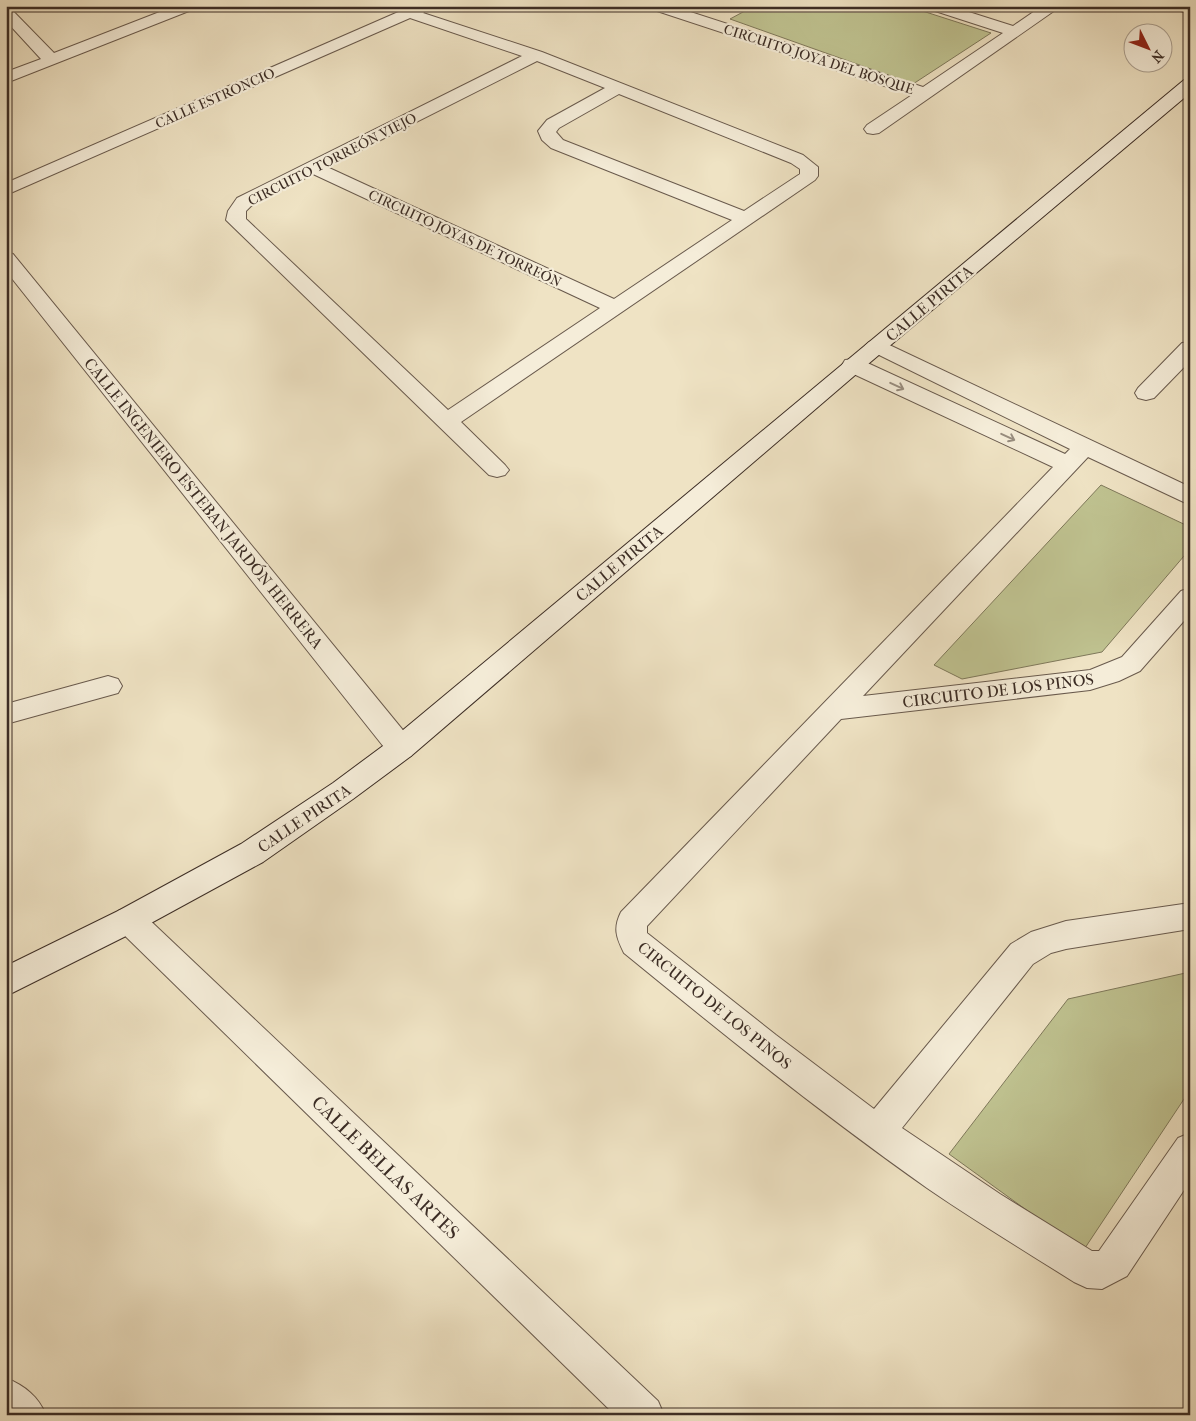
<svg xmlns="http://www.w3.org/2000/svg" width="1196" height="1421" font-family="'IM FELL French Canon',serif">
  <rect width="100%" height="100%" fill="#efe3c4"/>
  <filter id="stains"><feTurbulence type="fractalNoise" baseFrequency=".004" numOctaves="4"/><feColorMatrix values="0 0 0 0 .2 0 0 0 0 .09 0 0 0 0 .02 0 0 0 .5 -.17"/></filter>
  <radialGradient id="worn" r=".72"><stop offset=".6" stop-color="#630" stop-opacity="0"/><stop offset="1" stop-color="#630" stop-opacity=".3"/></radialGradient>
  <!-- green -->
  <path fill="#bfc290" stroke="#7e785a" d="M 754,6 L 907,6 L 991,33 L 913,84 L 730,19 Z
    M 1101,485 L 1190,527 L 1190,549 L 1102,652 L 962,679 L 934,665 Z
    M 1190,972 L 1190,1090 L 1083,1251 L 949,1154 L 1068,999 Z"/>
  <g fill="none" stroke-linecap="round" stroke-linejoin="round">
    <!-- street casing -->
    <g stroke="#695a4d" stroke-width="2">
      <path id="street" d="M 175,6 L 197,6 L 194,9 L 6,83 L 6,72 L 41,59 L 6,21 L 6,7 L 11,9 L 54,53 Z
        M 412,6 L 433,6 L 423,13 L 542,52 L 803,155 L 818,167 L 818,176 L 815,180 L 461,422 L 505,465 L 509,470 L 505,475 L 497,477 L 489,475 L 226,220 L 228,211 L 237,198 L 522,56 L 410,18 L 6,195 L 6,183 ZM 537,61 L 605,88 L 547,120 L 538,131 L 542,140 L 551,148 L 732,220 L 614,299 L 327,167 ZM 619,94 L 791,163 L 800,169 L 800,174 L 744,211 L 563,140 L 556,132 L 559,128 ZM 313,174 L 600,308 L 448,410 L 246,219 L 246,211 L 251,206 Z
        M 648,6 L 672,6 L 923,87 L 1003,33 L 929,9 L 926,6 L 950,6 L 1013,26 L 1042,6 L 1061,6 L 879,133 L 873,134 L 867,133 L 864,129 L 867,125 L 912,95 L 651,9 Z
        M 1171,6 L 1190,6 L 1190,14 L 1174,9 Z
        M 6,252 L 13,254 L 411,740 L 415,748 L 411,756 L 401,759 L 391,756 L 6,271 Z
        M 876,340 L 883,342 L 1190,487 L 1190,505 L 1088,457 L 863,696 L 1090,670 L 1122,657 L 1181,591 L 1190,588 L 1190,614 L 1140,671 L 1119,681 L 1090,690 L 841,719 L 647,926 L 647,933 L 776,1035 L 874,1109 L 1011,944 L 1031,932 L 1066,921 L 1190,903 L 1190,929 L 1066,949 L 1051,953 L 1033,964 L 902,1128 L 1000,1194 L 1092,1251 L 1099,1251 L 1178,1138 L 1190,1133 L 1190,1181 L 1127,1276 L 1102,1289 L 1087,1288 L 1074,1282 C 1025,1251 975,1221 927,1188 C 822,1114 723,1034 624,953 C 616,937 613,928 621,912 L 1053,467 L 845,370 L 842,365 L 845,360 L 853,359 L 861,360 L 1065,454 L 1070,449 L 869,350 L 865,346 L 869,342 Z
        M 1190,342 L 1190,361 L 1154,398 L 1146,400 L 1138,398 L 1135,393 L 1138,388 L 1182,343 Z
        M 108,676 L 118,679 L 122,686 L 118,693 L 6,724 L 6,704 Z
        M 129,907 L 140,911 L 658,1401 L 664,1415 L 615,1415 L 118,929 L 113,920 L 118,911 Z
        M 6,1378 C 25,1386 38,1396 46,1415 L 6,1415 Z"/>
    </g>
    <!-- secondary casing -->
    <g stroke="#3c2d25" stroke-width="2">
      <path id="secondary" d="M 1190,79 L 1190,93 L 861,370 L 411,756 L 353,799 L 263,862 L 140,929 L 6,996 L 6,966 L 118,911 L 241,844 L 333,783 L 391,740 L 1184,80 Z"/>
    </g>
    <!-- street -->
    <use href="#street" fill="#f5edd9" fill-rule="evenodd"/>
    <!-- secondary -->
    <use href="#secondary" fill="#f5edd9" fill-rule="evenodd"/>
  </g>
  <!-- one-way arrows -->
  <defs><path id="oneway-shaft" d="M-6 0H5M1.5-3L5.5 0L1.5 3" fill="none" stroke-width="1.6" stroke-linecap="round" stroke-linejoin="round" transform="scale(1.25)"/></defs>
  <g stroke="#988d7f">
    <use href="#oneway-shaft" transform="translate(897 386) rotate(25)"/>
    <use href="#oneway-shaft" transform="translate(1008 437) rotate(25)"/>
  </g>
  <g text-anchor="middle" stroke-width="4.5" stroke-linejoin="round" paint-order="stroke">
    <!-- far-street labels -->
    <g font-size="14" fill="#3c2d25" stroke="#f5edd9">
      <text transform="translate(819 59) rotate(18)" y="5">CIRCUITO JOYA DEL BOSQUE</text>
      <text transform="translate(215 98) rotate(-24)" y="5">CALLE ESTRONCIO</text>
      <text transform="translate(332 159) rotate(-27)" y="5">CIRCUITO TORREÓN VIEJO</text>
      <text transform="translate(465 238) rotate(25)" y="5">CIRCUITO JOYAS DE TORREÓN</text>
    </g>
    <!-- street labels -->
    <g font-size="16" fill="#3c2d25" stroke="#f5edd9">
      <text transform="translate(929 303) rotate(-40)" y="6">CALLE PIRITA</text>
      <text transform="translate(204 503) rotate(51)" y="6">CALLE INGENIERO ESTEBAN JARDÓN HERRERA</text>
      <text transform="translate(619 563) rotate(-40)" y="6">CALLE PIRITA</text>
      <text transform="translate(998 690) rotate(-7)" y="6">CIRCUITO DE LOS PINOS</text>
      <text transform="translate(304 818) rotate(-34)" y="6">CALLE PIRITA</text>
      <text transform="translate(715 1005) rotate(39)" y="6">CIRCUITO DE LOS PINOS</text>
    </g>
    <!-- near-street labels -->
    <g font-size="19" fill="#3c2d25" stroke="#f5edd9">
      <text transform="translate(386 1167) rotate(44)" y="7">CALLE BELLAS ARTES</text>
    </g>
  </g>
  <!-- margin -->
  <rect width="1196" height="1421" fill="none" stroke="#efe3c4" stroke-width="25"/>
  <rect x="8" y="8" width="1181" height="1406" fill="none" stroke="#3c2d25" stroke-width="2.5"/>
  <rect x="12" y="12" width="1171" height="1396" fill="none" stroke="#3c2d25"/>
  <!-- north arrow -->
  <g transform="translate(1148 48) rotate(132)"><circle r="24" fill="#f5edd9" stroke="#aba091"/>
  <path d="M0-4L9 19L0 12L-9 19Z" fill="#8f2418"/>
  <text y="-8" font-size="14" font-weight="bold" text-anchor="middle" fill="#3c2d25">N</text>
  </g>
  <rect width="100%" height="100%" filter="url(#stains)"/>
  <rect width="100%" height="100%" fill="url(#worn)"/>
</svg>
